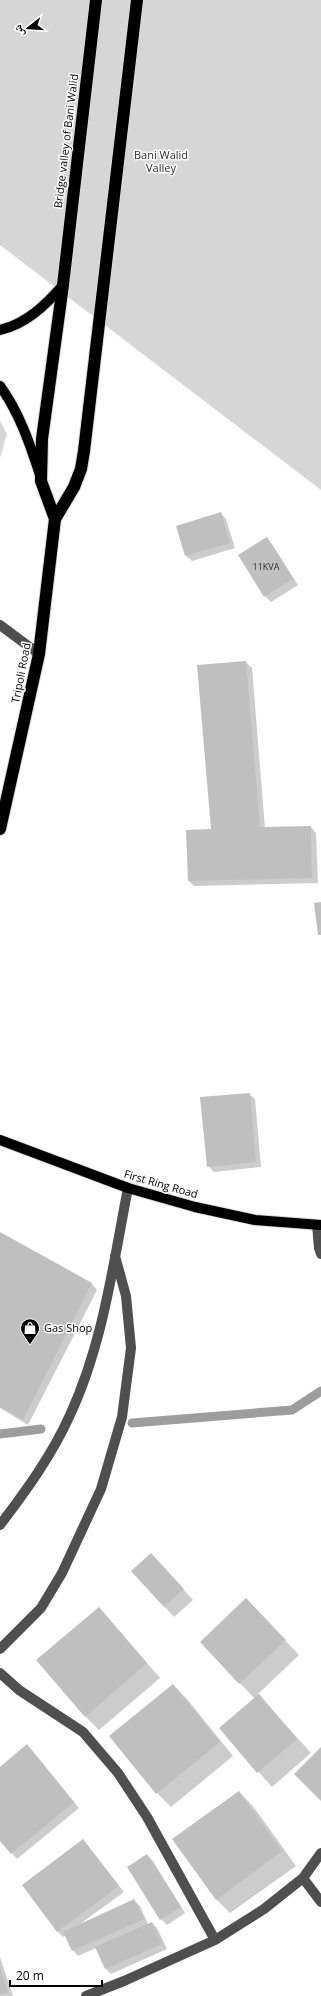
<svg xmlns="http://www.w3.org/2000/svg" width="321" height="1996" font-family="'Open Sans','Noto Naskh Arabic',sans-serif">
  <rect width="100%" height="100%" fill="#fff"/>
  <!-- green -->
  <path fill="#d6d6d6" d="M 0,0 L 321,0 L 321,490 L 0,245 Z
    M 0,421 L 7,434 L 0,458 Z"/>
  <!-- shadow -->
  <path fill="#0003" d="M 221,513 L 226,519 L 235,548 L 192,561 L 186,556 L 177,527 Z
    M 267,538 L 272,544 L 298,585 L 271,602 L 265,596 Z
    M 246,662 L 252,668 L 265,828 L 311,827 L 316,833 L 318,883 L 194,886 L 189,881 L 212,830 Z
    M 249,1094 L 255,1099 L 261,1167 L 214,1172 L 208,1166 Z
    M 0,1233 L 92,1284 L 97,1290 L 28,1425 L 0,1408 Z
    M 151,1554 L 193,1600 L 174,1617 L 132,1571 Z
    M 99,1608 L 160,1678 L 99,1730 L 85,1716 Z
    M 260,1614 L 299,1655 L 258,1694 L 311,1753 L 272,1787 L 221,1729 L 255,1699 L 201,1642 Z
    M 173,1685 L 187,1699 L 233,1756 L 171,1807 L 157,1793 Z
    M 27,1746 L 79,1808 L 17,1859 L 0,1839 L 0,1768 Z
    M 239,1792 L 253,1806 L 296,1866 L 230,1913 L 216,1899 Z
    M 83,1840 L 124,1892 L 80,1924 L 134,1900 L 140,1906 L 148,1924 L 152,1923 L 157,1928 L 167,1949 L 111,1974 L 106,1969 L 96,1948 L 78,1956 L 73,1950 L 66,1935 L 63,1937 L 57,1931 Z
    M 147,1855 L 153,1861 L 185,1913 L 167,1925 L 161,1919 Z
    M 0,1957 L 13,1996 L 0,1996 Z"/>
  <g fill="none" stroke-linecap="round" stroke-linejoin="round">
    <!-- stream -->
    <path stroke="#9d9d9d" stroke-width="9" d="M 132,1423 L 292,1410 L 321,1391
      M 0,1434 L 41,1429"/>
  </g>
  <!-- building -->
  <path fill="#bfbfbf" d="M 221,512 L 230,543 L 185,556 L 176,526 Z
    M 267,537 L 293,579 L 264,597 L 238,555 Z
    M 246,661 L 260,827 L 311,826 L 312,878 L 188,881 L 186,830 L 211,829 L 197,665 Z
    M 321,902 L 321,935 L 318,935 L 314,903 Z
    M 250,1093 L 256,1162 L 207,1167 L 200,1097 Z
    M 0,1232 L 92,1283 L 23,1420 L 0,1407 Z
    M 151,1553 L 184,1589 L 164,1607 L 131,1571 Z
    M 246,1598 L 286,1640 L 239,1684 L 200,1642 Z
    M 99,1607 L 147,1663 L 85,1717 L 36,1660 Z
    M 173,1684 L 220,1742 L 156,1794 L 109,1736 Z
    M 259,1694 L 297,1739 L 257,1773 L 219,1728 Z
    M 27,1744 L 74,1802 L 11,1854 L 0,1841 L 0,1767 Z
    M 321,1747 L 321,1801 L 294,1774 Z
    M 239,1791 L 282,1851 L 216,1900 L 172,1839 Z
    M 83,1839 L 119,1886 L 57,1932 L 22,1885 Z
    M 147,1854 L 181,1907 L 160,1920 L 127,1867 Z
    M 134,1899 L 144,1919 L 72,1951 L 63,1932 Z
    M 152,1922 L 162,1944 L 105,1969 L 95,1947 Z
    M 0,1968 L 8,1992 L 0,1995 Z"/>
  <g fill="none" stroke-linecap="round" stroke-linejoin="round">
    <!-- major casing -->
    <g stroke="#dbdbdb" stroke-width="12">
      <path id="major" d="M 0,330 C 26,324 46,305 63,285
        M 0,386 C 19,412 30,444 40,475
        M 0,1140 L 128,1188 L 195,1207 L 255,1220 L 321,1225"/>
    </g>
    <!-- highway casing -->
    <g stroke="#dbdbdb" stroke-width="14">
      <path id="highway" d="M 55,519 L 41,481 L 42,439 L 63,285 L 96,0
        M 0,829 L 39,654 L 55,519 L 74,487 L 81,469 L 84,451 L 137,0"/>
    </g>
    <!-- minor -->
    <path stroke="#4f4f4f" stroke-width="10" d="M 0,625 L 39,654
      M 317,1225 L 319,1248 L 321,1254
      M 0,1525 C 26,1491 52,1455 70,1415 C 103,1344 113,1265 128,1188
      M 0,1649 L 41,1608 L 62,1573 L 101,1489 L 122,1417 L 131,1348 L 126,1296 L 115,1256
      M 0,1673 L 19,1690 L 83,1732 L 118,1773 L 147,1817 L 215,1940
      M 303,1878 L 321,1902
      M 86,1996 L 124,1981 L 215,1940 L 264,1909 L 303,1878 L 321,1853"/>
    <!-- major -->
    <use href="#major" stroke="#000" stroke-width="10"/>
    <!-- highway -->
    <use href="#highway" stroke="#000" stroke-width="12"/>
  </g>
  <!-- icons -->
  <defs>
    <g id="shop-pin" transform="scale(1)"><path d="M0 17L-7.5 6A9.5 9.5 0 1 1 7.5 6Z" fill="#000" stroke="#fff"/><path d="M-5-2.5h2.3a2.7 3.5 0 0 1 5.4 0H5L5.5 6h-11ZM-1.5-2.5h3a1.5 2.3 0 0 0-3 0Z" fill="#fff"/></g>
  </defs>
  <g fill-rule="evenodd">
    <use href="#shop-pin" x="30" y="1328"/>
  </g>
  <g text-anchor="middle" stroke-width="3" stroke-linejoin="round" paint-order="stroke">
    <!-- number labels -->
    <g font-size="9" fill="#303030">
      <text x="266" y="570">11KVA</text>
    </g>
    <!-- street labels -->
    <g font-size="11" fill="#000" stroke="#fff">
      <text transform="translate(66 141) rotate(-83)" y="4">Bridge valley of Bani Walid</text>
      <text transform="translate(21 673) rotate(-79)" y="4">Tripoli Road</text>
      <text transform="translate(161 1184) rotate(16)" y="4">First Ring Road</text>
    </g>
    <!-- park labels -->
    <g font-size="11" fill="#2d2d2d" stroke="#fff">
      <text x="161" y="159">Bani Walid<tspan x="161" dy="13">Valley</tspan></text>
    </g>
    <!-- poi labels -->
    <g font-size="11" fill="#000" stroke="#fff" text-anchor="start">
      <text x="44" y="1332">Gas Shop</text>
    </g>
  </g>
  <!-- north arrow -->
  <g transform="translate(28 28) rotate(253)" stroke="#ffffff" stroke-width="3" paint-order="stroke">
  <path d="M0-3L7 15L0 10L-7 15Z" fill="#000000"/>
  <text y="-6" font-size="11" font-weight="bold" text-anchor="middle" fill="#000000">ش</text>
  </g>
  <!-- scale -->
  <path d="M10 1980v6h92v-6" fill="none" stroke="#000000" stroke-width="2"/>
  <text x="16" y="1980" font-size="12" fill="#000000" stroke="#ffffff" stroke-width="3" paint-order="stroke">20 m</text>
</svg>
